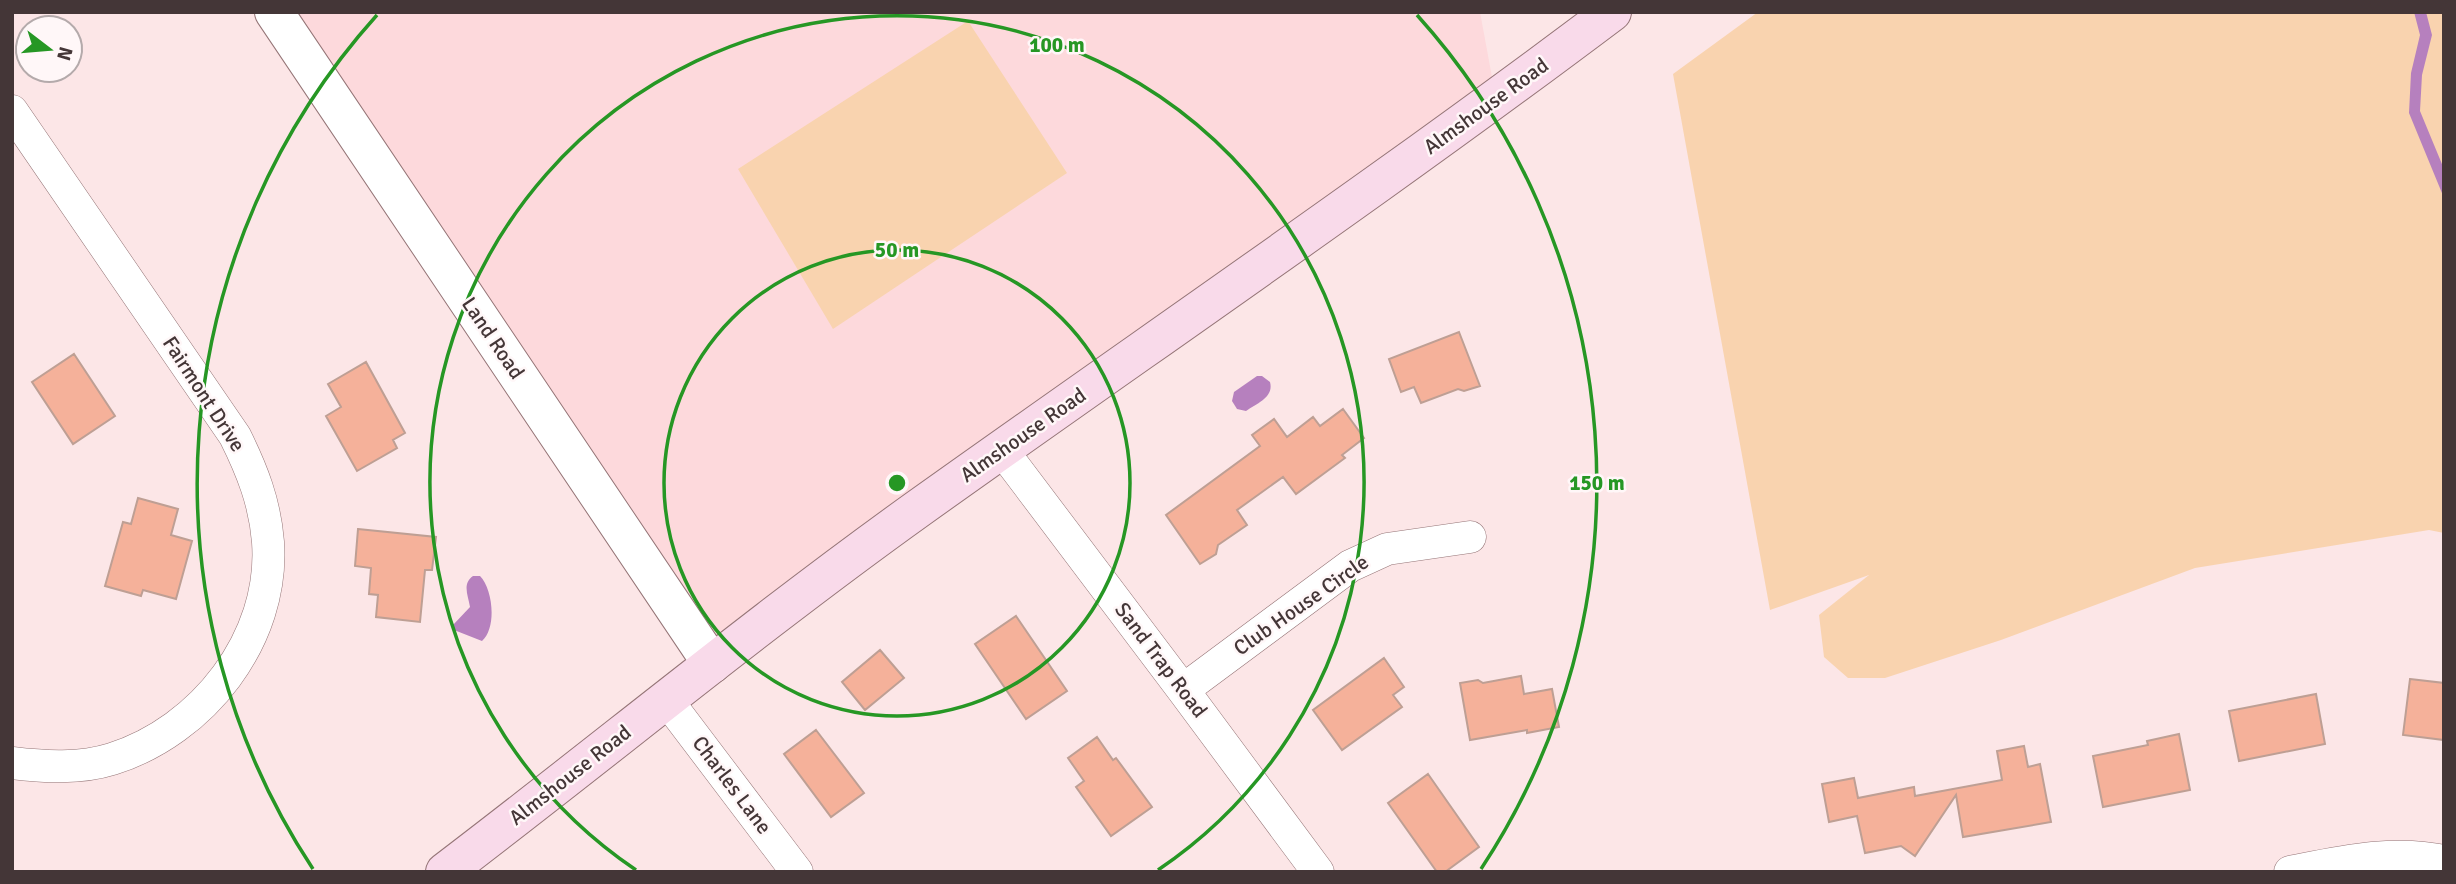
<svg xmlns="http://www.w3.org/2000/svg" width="2456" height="884" font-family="Signika,sans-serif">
  <rect width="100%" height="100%" fill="#fce6e7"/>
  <!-- built -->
  <path fill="#fdd9dc" d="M 271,12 L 1480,12 L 1496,99 L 712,664 Z"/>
  <!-- green -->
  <path fill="#f9d3af" d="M 1758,12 L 2444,12 L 2444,533 L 2429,530 L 2195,568 L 2001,640 L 1885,678 L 1848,678 L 1824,657 L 1819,615 L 1869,575 L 1770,610 L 1673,74 Z
    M 968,21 L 1067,173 L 833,329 L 738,169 Z"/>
  <!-- water -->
  <path fill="#b680be" d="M 2414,12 L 2426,12 L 2432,35 L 2422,75 L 2420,111 L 2444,169 L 2444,198 L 2409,113 L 2411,73 L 2420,35 Z
    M 1257,376 L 1262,376 L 1270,382 C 1274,397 1258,403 1246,411 L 1237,409 L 1232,401 L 1234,392 Z
    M 473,576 L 480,576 C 493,589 497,628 482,641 L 454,630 L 453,625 L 470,607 C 468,595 462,584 473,576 Z"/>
  <!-- building -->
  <path fill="#f5b19a" stroke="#be9f94" stroke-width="2" d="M 1459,332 L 1480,386 L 1464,391 L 1458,389 L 1421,403 L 1414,387 L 1401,392 L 1389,359 Z
    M 74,354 L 115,416 L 73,444 L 32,382 Z
    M 366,362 L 405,433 L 393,440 L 397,448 L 357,471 L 326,416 L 341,407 L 328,384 Z
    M 1343,409 L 1364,438 L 1342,455 L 1345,458 L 1296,494 L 1283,477 L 1237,510 L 1247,525 L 1218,545 L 1216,554 L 1200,564 L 1166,515 L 1260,446 L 1252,435 L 1274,419 L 1287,437 L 1313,417 L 1320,426 Z
    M 138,498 L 178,509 L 171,535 L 192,541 L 176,599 L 143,590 L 141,596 L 105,586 L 123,522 L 131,524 Z
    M 358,529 L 436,537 L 432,570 L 425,570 L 420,622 L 376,617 L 378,595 L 369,594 L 371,568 L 355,566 Z
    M 1016,616 L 1067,691 L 1026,719 L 975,644 Z
    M 880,650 L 904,678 L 865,710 L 842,682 Z
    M 1384,658 L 1404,687 L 1393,695 L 1402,707 L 1342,750 L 1313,710 Z
    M 1521,676 L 1524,694 L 1552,689 L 1559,727 L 1527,733 L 1527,730 L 1470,740 L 1460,683 L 1478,680 L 1483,683 Z
    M 2410,679 L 2444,683 L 2444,740 L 2403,735 Z
    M 2316,694 L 2325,744 L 2239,761 L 2229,711 Z
    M 816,730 L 864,793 L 831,817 L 784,754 Z
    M 2179,734 L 2190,790 L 2103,807 L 2093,756 L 2148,745 L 2147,741 Z
    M 1097,737 L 1113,760 L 1116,758 L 1152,807 L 1111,836 L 1076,787 L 1084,781 L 1068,758 Z
    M 2024,746 L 2028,767 L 2040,764 L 2051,822 L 1963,837 L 1956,795 L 1915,856 L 1901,846 L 1865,853 L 1857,816 L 1829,822 L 1822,784 L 1854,778 L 1858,798 L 1914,787 L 1915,796 L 2002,780 L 1997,751 Z
    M 1428,774 L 1479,847 L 1445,872 L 1437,872 L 1388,803 Z"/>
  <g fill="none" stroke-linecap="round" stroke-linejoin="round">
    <!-- minor casing -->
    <g stroke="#957577" stroke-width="33">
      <path id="minor" d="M 12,111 L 235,436 C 252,470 265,503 268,542 C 275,639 202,731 112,759 C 80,769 45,767 12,763
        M 1002,450 L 1183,690 L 1318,872
        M 1183,690 L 1350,566 L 1387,549 L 1470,537
        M 666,699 L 797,872
        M 2290,872 C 2341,862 2393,850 2444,861"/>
    </g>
    <!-- tertiary casing -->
    <g stroke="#957577" stroke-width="40">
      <path id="tertiary" d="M 274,12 L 712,664"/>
    </g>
    <!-- secondary casing -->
    <g stroke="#957577" stroke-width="40">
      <path id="secondary" d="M 445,872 C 604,751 757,624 919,508 C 1150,343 1385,183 1612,12"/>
    </g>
    <!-- minor -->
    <use href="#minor" stroke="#fff" stroke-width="32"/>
    <!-- tertiary -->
    <use href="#tertiary" stroke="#fff" stroke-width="38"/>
    <!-- secondary -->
    <use href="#secondary" stroke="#f9daea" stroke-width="38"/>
  </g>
  <!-- distance rings -->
  <g fill="none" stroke="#269724" stroke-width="3.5">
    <circle cx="897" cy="483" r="233"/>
    <path d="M636 870A467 467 0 1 1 1158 870"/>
    <path d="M313 869A700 700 0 0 1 377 15M1417 15A700 700 0 0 1 1481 869"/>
  </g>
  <g text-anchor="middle" stroke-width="5" stroke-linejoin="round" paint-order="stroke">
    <!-- street labels -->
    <g font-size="21" fill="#443637" stroke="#fff7f8">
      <text transform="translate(1486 106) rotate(-36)" y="7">Almshouse Road</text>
      <text transform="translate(493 338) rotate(56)" y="7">Land Road</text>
      <text transform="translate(204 394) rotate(57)" y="7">Fairmont Drive</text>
      <text transform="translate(1023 435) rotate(-35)" y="7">Almshouse Road</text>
      <text transform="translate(1301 605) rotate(-35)" y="7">Club House Circle</text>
      <text transform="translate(1161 660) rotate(53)" y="7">Sand Trap Road</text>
      <text transform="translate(570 775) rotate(-38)" y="7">Almshouse Road</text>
      <text transform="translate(732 785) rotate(53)" y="7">Charles Lane</text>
    </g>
  </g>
  <circle cx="897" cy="483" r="10" fill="#269724" stroke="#fff7f8" stroke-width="3.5"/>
  <g font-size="21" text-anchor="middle" font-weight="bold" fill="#269724" stroke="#fff7f8" stroke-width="5" stroke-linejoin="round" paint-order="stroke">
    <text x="1057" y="52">100 m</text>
    <text x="897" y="257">50 m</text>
    <text x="1597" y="490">150 m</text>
  </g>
  <!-- border -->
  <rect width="2456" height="884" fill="none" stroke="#443637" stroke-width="28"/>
  <!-- north arrow -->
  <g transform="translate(49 49) rotate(106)"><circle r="33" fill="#fff7f8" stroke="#b4aaab" stroke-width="2"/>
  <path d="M0-5L12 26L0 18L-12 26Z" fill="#269724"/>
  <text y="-10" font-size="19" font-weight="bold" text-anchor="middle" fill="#443637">N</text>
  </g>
</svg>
